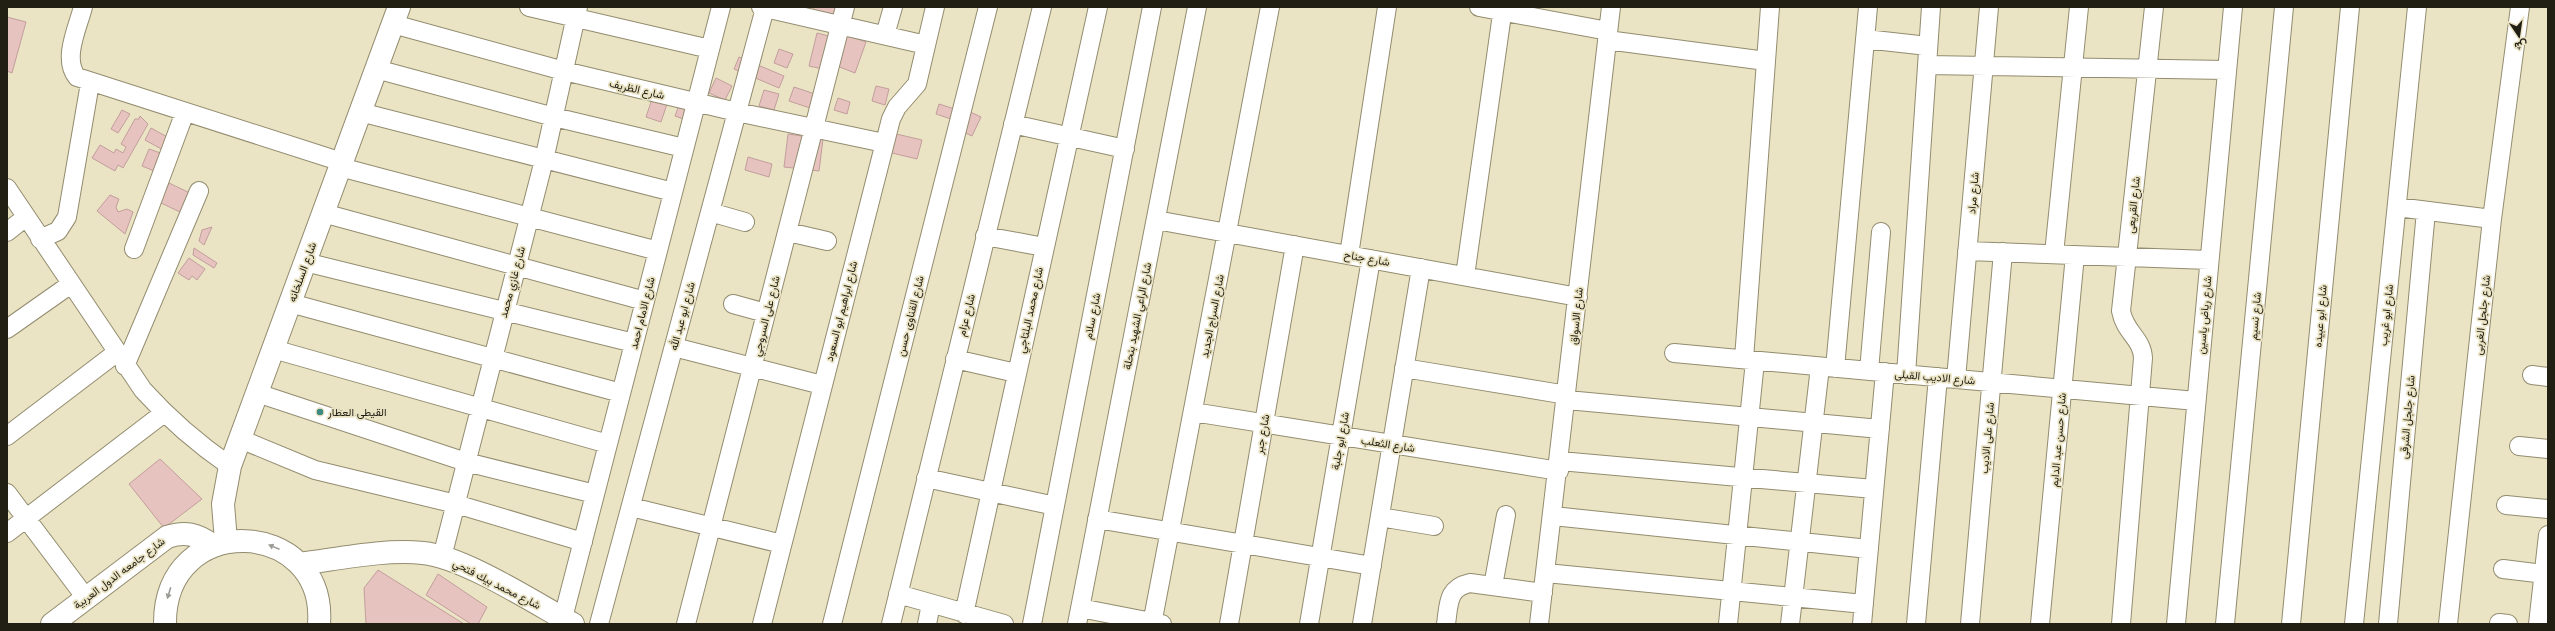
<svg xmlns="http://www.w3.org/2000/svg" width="2555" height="631" font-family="'Golos Text',Vazirmatn,sans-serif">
  <rect width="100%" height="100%" fill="#eae3c4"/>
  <!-- building -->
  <path fill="#e7c3c0" stroke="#c29e9c" d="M 814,7 L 836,7 L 830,26 L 809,20 Z
    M 7,17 L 26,22 L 12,73 L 7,71 Z
    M 817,33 L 836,38 L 827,70 L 809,66 Z
    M 843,34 L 866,42 L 855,73 L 832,64 Z
    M 779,49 L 793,54 L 787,68 L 774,63 Z
    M 739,57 L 784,76 L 779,88 L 734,69 Z
    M 716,78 L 732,86 L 725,100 L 709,93 Z
    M 876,86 L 889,89 L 885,105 L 872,101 Z
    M 794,87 L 818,95 L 813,109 L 789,101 Z
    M 655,90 L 670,95 L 661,122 L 646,117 Z
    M 764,90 L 779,94 L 774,110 L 759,106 Z
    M 682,97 L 696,103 L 689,121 L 675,116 Z
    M 838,98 L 850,102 L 847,114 L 834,110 Z
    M 939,104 L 961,111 L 957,121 L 936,114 Z
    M 122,110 L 130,114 L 118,133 L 111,129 Z
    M 966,110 L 981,117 L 972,136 L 957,129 Z
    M 140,116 L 148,124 L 123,168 L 118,165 L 115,171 L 92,158 L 100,145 L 114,153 L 116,149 L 123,153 L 126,147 L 121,144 L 135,119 L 139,119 Z
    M 151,128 L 171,139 L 165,151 L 145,140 Z
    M 892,133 L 922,140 L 917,159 L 888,152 Z
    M 788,134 L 823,139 L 819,171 L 784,167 Z
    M 149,149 L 166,155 L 159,173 L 142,166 Z
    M 748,157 L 772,164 L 769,177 L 745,170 Z
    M 169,183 L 192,194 L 182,213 L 159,202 L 161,187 L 166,190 Z
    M 110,195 L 119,199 L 116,207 L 118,212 L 127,209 L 133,212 L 125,234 L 97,211 Z
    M 212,227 L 204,245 L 199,241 L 202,230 Z
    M 194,248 L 217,263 L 214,268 L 193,255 Z
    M 189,258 L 205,269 L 197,280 L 192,276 L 189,280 L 178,273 Z
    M 160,459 L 202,499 L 164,528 L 129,484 Z
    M 378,570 L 464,624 L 366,624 L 364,588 Z
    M 438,574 L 487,607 L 478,624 L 471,624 L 426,595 Z"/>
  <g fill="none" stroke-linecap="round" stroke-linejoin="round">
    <!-- street casing -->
    <g stroke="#938c6f" stroke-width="20">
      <path id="street" d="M 83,7 C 78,27 62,59 77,77 L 342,162
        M 529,7 L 710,49
        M 761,7 L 926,45
        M 1479,7 L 1608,31
        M 393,24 L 564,71 L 737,112 L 884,143
        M 885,35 L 893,7
        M 1865,39 L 1928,46
        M 1607,40 L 1766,61
        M 1927,65 L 2227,70
        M 376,69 L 554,117 L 684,148
        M 360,112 L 673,192
        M 1013,124 L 1125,149
        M 340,167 L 658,251
        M 7,188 L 143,390 C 170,420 198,444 230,466
        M 2397,207 L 2492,219
        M 710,212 L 745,222
        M 323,213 L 645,301
        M 1156,220 L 1578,297
        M 7,232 L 26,217
        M 788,232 L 827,241
        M 985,236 L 1044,247
        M 40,239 L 58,231 L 67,217 L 90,83
        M 134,249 L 185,112
        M 1967,251 L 2209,260
        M 2054,254 L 2079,7
        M 1349,255 L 1387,7
        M 305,262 L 634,343
        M 1465,276 L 1503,7
        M 290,303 L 621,393
        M 733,304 L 766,313
        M 7,329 L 71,284
        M 674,347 L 822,385
        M 273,349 L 608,444
        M 1674,353 L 2196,401
        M 955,359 L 1016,373
        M 1744,359 L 1770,7
        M 125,366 L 199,191
        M 1404,368 L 1567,395
        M 1835,368 L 1868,7
        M 1869,371 L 1881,232
        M 1906,375 L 1931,7
        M 2532,375 L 2548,377
        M 1956,379 L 1989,7
        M 257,393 L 466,462 L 595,494
        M 1567,400 L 1880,429
        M 1193,412 L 1559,471
        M 7,436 L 116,353
        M 240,439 L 315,470 L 456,504 L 583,542
        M 2519,446 L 2548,449
        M 1560,461 L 1874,489
        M 926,478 L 1055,506
        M 7,493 L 86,598
        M 2506,505 L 2548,509
        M 631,507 L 782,544
        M 1553,516 L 1869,549
        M 1380,517 L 1434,526
        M 1097,519 L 1372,566
        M 7,533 L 164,413
        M 442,557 L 544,160 L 578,7
        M 2503,569 L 2544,574
        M 1546,573 L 1864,604
        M 1493,586 L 1506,515
        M 898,594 L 1004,624
        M 1080,608 L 1162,624
        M 964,614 L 1098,7
        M 563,618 L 721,7
        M 2499,623 L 2508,624
        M 599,624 L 765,8
        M 686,624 L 845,7
        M 762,624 L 891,119 L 897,107 L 917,84 L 935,7
        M 832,624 L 988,7
        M 891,624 L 1042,7
        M 927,624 L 931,604
        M 1032,624 L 1152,7
        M 1077,624 L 1197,7
        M 1152,624 L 1270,7
        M 1229,624 L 1295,245
        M 1309,624 L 1371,259
        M 1362,624 L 1421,268
        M 1446,624 C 1449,604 1447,588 1470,583 L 1543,593
        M 1539,624 L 1611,7
        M 1728,624 L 1755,361
        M 1790,624 L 1820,367
        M 1862,624 L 1885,372
        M 1916,624 L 1938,377
        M 1970,624 L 2003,252
        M 2040,624 L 2075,255
        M 2121,624 L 2143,358 C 2142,338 2125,333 2121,311 L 2154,7
        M 2176,624 L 2233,7
        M 2225,624 L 2284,7
        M 2291,624 L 2350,7
        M 2354,624 L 2417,7
        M 2388,624 L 2426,211
        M 2448,624 L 2492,219 L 2520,7
        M 2538,624 L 2548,535"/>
    </g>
    <!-- secondary casing -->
    <g stroke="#938c6f" stroke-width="24">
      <path id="secondary" d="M 226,541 L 223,504 L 230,466 L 399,7
        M 299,564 C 339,559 383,549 423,553 C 464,557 535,603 573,624
        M 52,624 L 167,537 C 185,531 197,534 212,545
        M 165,624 C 164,510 327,517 319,624"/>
    </g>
    <!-- street -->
    <use href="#street" stroke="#fff" stroke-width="18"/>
    <!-- secondary -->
    <use href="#secondary" stroke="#fff" stroke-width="22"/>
  </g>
  <!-- one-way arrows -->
  <defs><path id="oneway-solid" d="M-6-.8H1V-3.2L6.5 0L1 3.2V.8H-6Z"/></defs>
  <g fill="#9b9a95">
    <use href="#oneway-solid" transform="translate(274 547) rotate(-158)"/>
    <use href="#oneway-solid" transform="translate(169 593) rotate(107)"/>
  </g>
  <!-- markers -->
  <circle fill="#408884" stroke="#eae3c4" stroke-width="1.5" cx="320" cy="412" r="4"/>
  <g text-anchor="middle" stroke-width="3.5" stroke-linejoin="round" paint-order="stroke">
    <!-- street labels -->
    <g font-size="11" fill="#211e13" stroke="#eae3c4">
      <text transform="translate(637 89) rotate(13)" y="4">شارع الظريف</text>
      <text transform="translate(1973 193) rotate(-85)" y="4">شارع مراد</text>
      <text transform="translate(2133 205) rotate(-84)" y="4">شارع القريعى</text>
      <text transform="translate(1367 258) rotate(10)" y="4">شارع جناح</text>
      <text transform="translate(302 272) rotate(-70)" y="4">شارع السلخانه</text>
      <text transform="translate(512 282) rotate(-75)" y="4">شارع غازي محمد</text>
      <text transform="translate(1030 310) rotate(-78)" y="4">شارع محمد البلتاجي</text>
      <text transform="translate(841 311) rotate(-76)" y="4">شارع ابراهيم ابو السعود</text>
      <text transform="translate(642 313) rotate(-76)" y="4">شارع الامام احمد</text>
      <text transform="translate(966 315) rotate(-76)" y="4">شارع عزام</text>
      <text transform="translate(2204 315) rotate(-85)" y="4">شارع رياض ياسين</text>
      <text transform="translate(2386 315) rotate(-84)" y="4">شارع ابو غريب</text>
      <text transform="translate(2482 315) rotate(-84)" y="4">شارع جلجل الغربى</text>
      <text transform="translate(682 316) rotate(-75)" y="4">شارع ابو عبد الله</text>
      <text transform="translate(766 316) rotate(-76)" y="4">شارع على السروجي</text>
      <text transform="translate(910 316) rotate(-76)" y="4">شارع القناوى حسن</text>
      <text transform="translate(1092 316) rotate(-79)" y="4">شارع سلام</text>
      <text transform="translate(1137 316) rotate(-79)" y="4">شارع الراعي الشهيد بنحلة</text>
      <text transform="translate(1212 316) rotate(-79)" y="4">شارع السراج الجديد</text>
      <text transform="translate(1576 316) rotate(-84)" y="4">شارع الاسواق</text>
      <text transform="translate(2255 316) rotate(-85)" y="4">شارع نسيم</text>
      <text transform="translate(2320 316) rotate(-85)" y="4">شارع ابو عبيده</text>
      <text transform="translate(1935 377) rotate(5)" y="4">شارع الاديب القبلى</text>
      <text transform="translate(2407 417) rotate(-85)" y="4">شارع جلجل الشرقى</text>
      <text transform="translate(1262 434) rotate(-80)" y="4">شارع جبر</text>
      <text transform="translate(1987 438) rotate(-85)" y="4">شارع على الاديب</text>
      <text transform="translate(2058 440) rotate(-85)" y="4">شارع حسن عبد الدايم</text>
      <text transform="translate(1340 441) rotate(-80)" y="4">شارع ابو جلبة</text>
      <text transform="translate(1388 444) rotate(9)" y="4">شارع الثعلب</text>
      <text transform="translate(119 573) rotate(-37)" y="4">شارع جامعه الدول العربية</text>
      <text transform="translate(497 584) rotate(27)" y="4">شارع محمد بيك فتحي</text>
    </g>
    <!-- poi labels -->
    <g font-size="11" fill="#211e13" stroke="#eae3c4" text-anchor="start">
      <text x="328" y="416">القيطى العطار</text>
    </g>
  </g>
  <!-- border -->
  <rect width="2555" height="631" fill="none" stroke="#211e13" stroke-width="16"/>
  <!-- north arrow -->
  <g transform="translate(2519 36) rotate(167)" stroke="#eae3c4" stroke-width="3" paint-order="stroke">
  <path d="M0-3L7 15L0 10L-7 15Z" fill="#211e13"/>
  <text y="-6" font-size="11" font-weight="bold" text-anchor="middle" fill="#211e13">ش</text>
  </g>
</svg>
